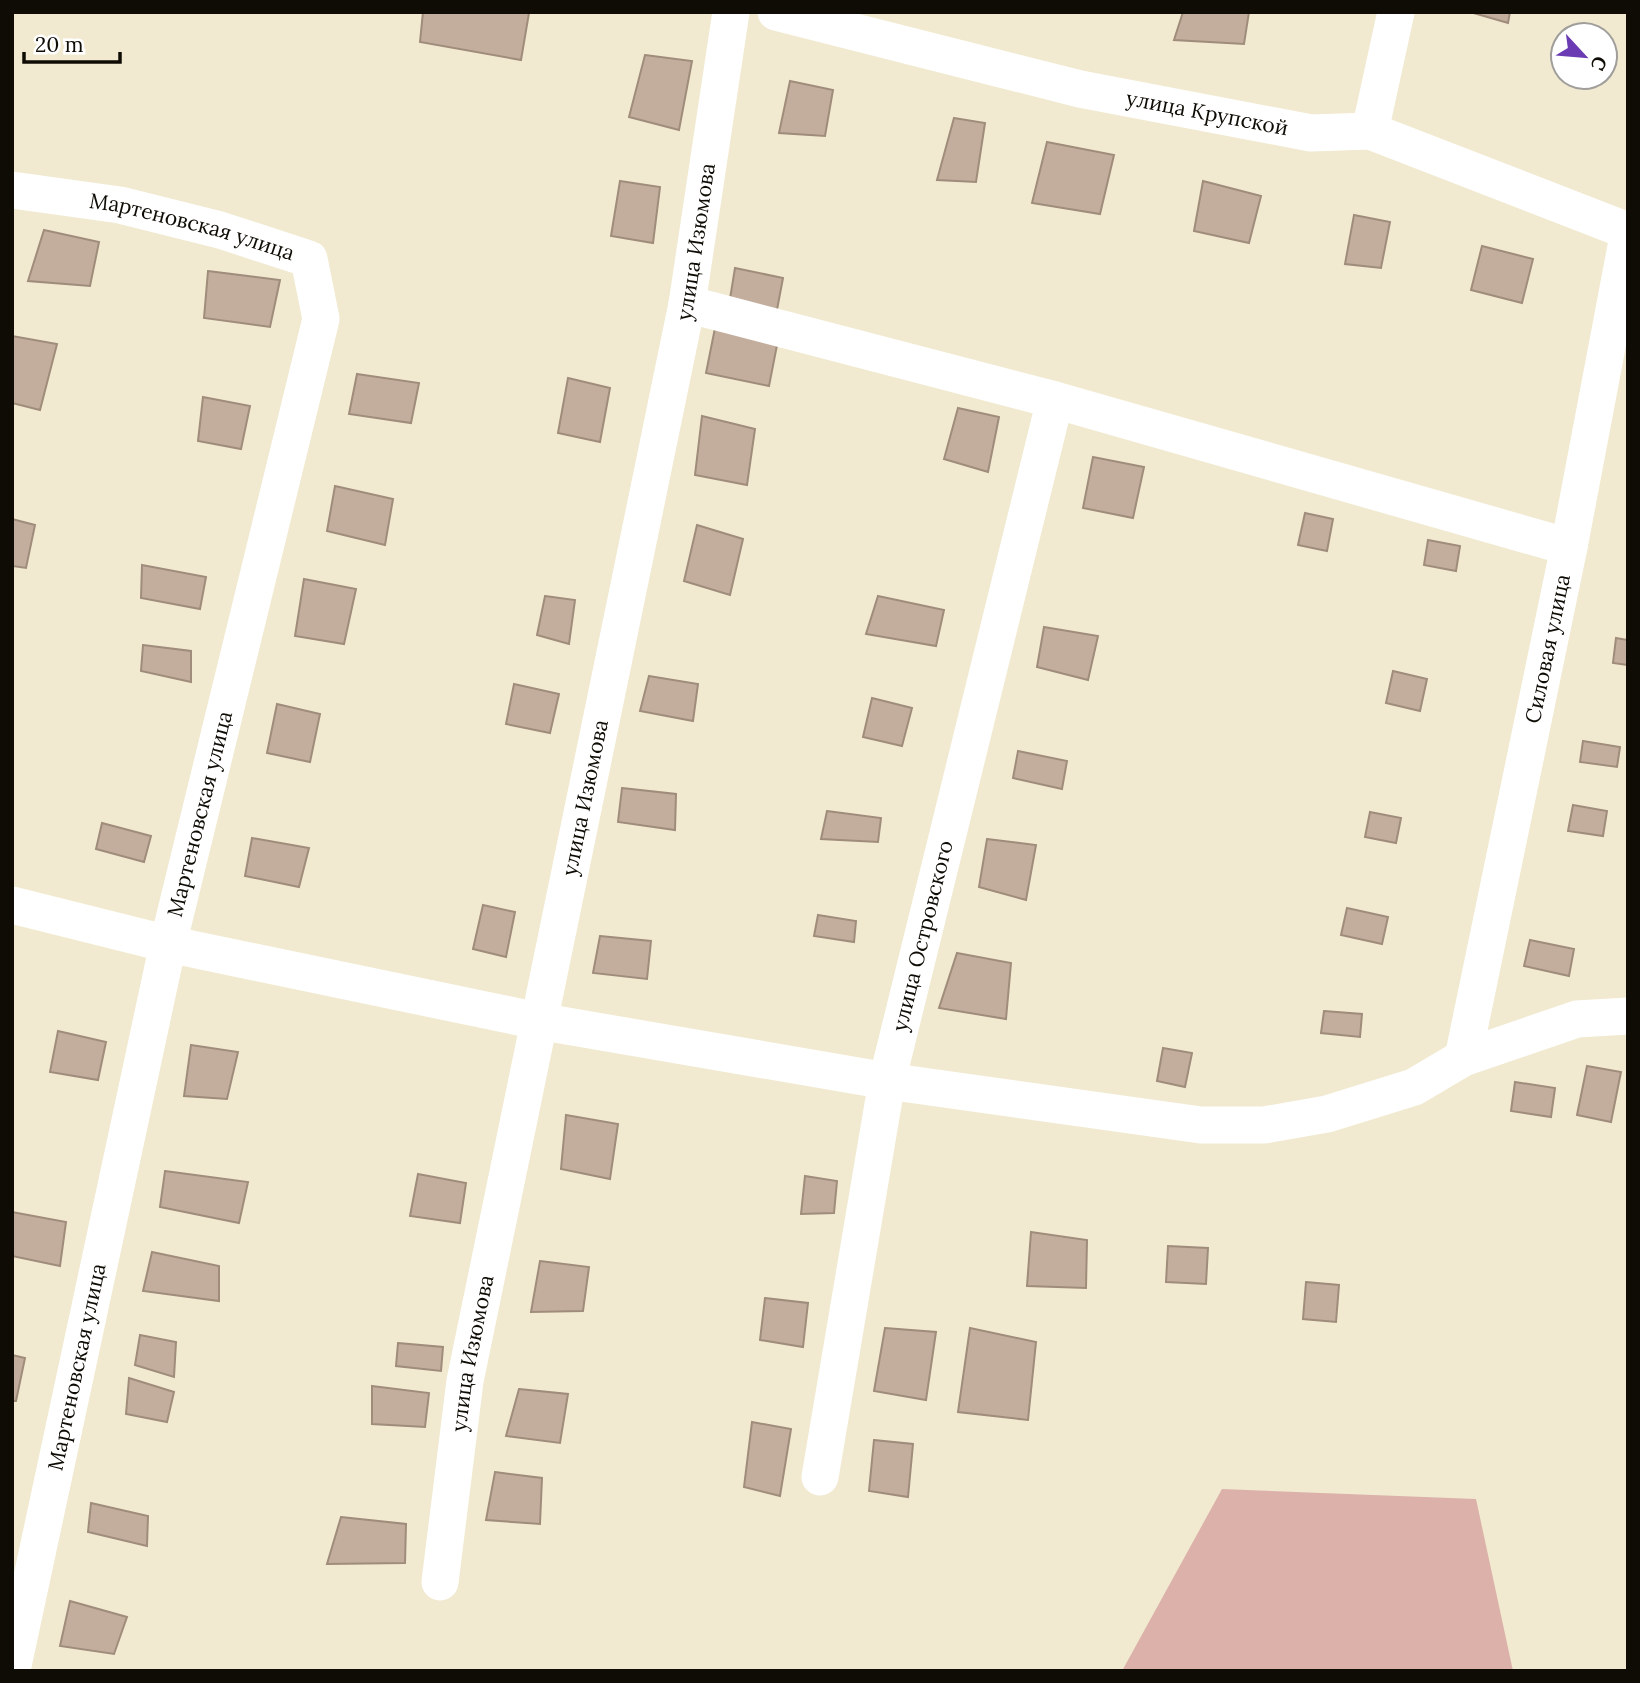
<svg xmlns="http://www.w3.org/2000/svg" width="1640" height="1683" font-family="Lora,serif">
  <rect width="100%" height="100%" fill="#f1ead0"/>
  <!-- green -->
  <path fill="#dbb1a9" d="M 1222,1489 L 1476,1499 L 1513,1671 L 1122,1671 Z"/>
  <!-- building -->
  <path fill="#c3ae9d" stroke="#a08c7b" stroke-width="2" d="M 423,12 L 529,13 L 521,60 L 420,42 Z
    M 1183,12 L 1249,12 L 1244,44 L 1174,40 Z
    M 1470,12 L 1510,12 L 1508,23 Z
    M 645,55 L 692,61 L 679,130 L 629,117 Z
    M 790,81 L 833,90 L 825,136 L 779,133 Z
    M 954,118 L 985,123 L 976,182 L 937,180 Z
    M 1047,142 L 1114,155 L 1100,214 L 1032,203 Z
    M 620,181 L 660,187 L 653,243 L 611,236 Z
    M 1203,181 L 1261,196 L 1249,243 L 1194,231 Z
    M 1354,215 L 1390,222 L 1381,268 L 1345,264 Z
    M 44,230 L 99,242 L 90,286 L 28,281 Z
    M 1482,246 L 1533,259 L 1522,303 L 1471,290 Z
    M 735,268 L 783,278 L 776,315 L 729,305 Z
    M 208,271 L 280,280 L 270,327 L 204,318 Z
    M 715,328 L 778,340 L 769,386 L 706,373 Z
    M 12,336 L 57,344 L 40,410 L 12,403 Z
    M 357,374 L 419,383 L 411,423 L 349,414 Z
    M 568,378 L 610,388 L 600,442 L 558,433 Z
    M 203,397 L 250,406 L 241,449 L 198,441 Z
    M 958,408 L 999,417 L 988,472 L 944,459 Z
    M 702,416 L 755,429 L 747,485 L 695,475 Z
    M 1093,457 L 1144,467 L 1133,518 L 1083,508 Z
    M 335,486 L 393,499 L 385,545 L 327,531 Z
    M 1305,513 L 1333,519 L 1327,551 L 1298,545 Z
    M 12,519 L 35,525 L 26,568 L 12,566 Z
    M 697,525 L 743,539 L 730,595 L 684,581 Z
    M 1428,540 L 1460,546 L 1456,571 L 1424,565 Z
    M 142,565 L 206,577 L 200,609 L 141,598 Z
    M 304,579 L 356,589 L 344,644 L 295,636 Z
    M 545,596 L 575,600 L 569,644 L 537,635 Z
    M 878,596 L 944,610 L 936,646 L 866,634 Z
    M 1044,627 L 1098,636 L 1088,680 L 1037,667 Z
    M 1616,638 L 1628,640 L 1628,665 L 1613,663 Z
    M 143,645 L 191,651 L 191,682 L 141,671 Z
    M 1393,671 L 1427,679 L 1420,711 L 1386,703 Z
    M 649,676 L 698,684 L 693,721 L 640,711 Z
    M 514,684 L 559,694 L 550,733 L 506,724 Z
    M 872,698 L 912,708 L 902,746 L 863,737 Z
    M 277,704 L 320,714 L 310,762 L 267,753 Z
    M 1583,741 L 1620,747 L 1617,767 L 1580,762 Z
    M 1018,751 L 1067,761 L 1062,789 L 1013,778 Z
    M 622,788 L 676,794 L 675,830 L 618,822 Z
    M 1573,805 L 1607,811 L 1603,836 L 1568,831 Z
    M 827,811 L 881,818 L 878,842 L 821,839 Z
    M 1370,812 L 1401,818 L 1396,843 L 1365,837 Z
    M 102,823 L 151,836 L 144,862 L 96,849 Z
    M 252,838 L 309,848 L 299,887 L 245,876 Z
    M 987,839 L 1036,845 L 1026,900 L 979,887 Z
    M 483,905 L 515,912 L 506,957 L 473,949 Z
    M 1347,908 L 1388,917 L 1382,944 L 1341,935 Z
    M 818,915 L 856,921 L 854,942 L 814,936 Z
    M 600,936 L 651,941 L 647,979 L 593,973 Z
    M 1530,940 L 1574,949 L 1569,976 L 1524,966 Z
    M 957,953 L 1011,963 L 1006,1019 L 939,1008 Z
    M 1324,1011 L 1362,1014 L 1360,1037 L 1321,1033 Z
    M 58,1031 L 106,1042 L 98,1080 L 50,1072 Z
    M 191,1045 L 238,1052 L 227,1099 L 184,1096 Z
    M 1163,1048 L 1192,1053 L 1185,1087 L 1157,1081 Z
    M 1587,1066 L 1621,1072 L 1611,1122 L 1577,1115 Z
    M 1515,1082 L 1555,1088 L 1551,1117 L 1511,1111 Z
    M 566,1115 L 618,1124 L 610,1179 L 561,1169 Z
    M 165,1171 L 248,1182 L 239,1223 L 160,1207 Z
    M 418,1174 L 466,1183 L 460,1223 L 410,1216 Z
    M 805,1176 L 837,1181 L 834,1213 L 801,1214 Z
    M 12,1212 L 66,1222 L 60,1266 L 12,1256 Z
    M 1031,1232 L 1087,1240 L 1086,1288 L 1027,1286 Z
    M 1168,1246 L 1208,1248 L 1206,1284 L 1166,1282 Z
    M 152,1252 L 219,1266 L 219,1301 L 143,1291 Z
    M 540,1261 L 589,1267 L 583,1311 L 531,1312 Z
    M 1306,1282 L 1339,1285 L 1336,1322 L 1303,1319 Z
    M 765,1298 L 808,1303 L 803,1347 L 760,1340 Z
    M 885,1328 L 936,1332 L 926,1400 L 874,1391 Z
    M 970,1328 L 1036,1342 L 1028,1420 L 958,1412 Z
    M 140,1335 L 176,1342 L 174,1377 L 135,1365 Z
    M 398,1343 L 443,1347 L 441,1371 L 396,1366 Z
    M 12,1355 L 25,1358 L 16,1401 L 12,1401 Z
    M 129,1378 L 174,1392 L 167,1422 L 126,1414 Z
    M 372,1386 L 429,1393 L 425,1427 L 372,1424 Z
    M 519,1389 L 568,1394 L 560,1443 L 506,1436 Z
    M 752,1422 L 791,1429 L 780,1496 L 744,1487 Z
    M 874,1440 L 913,1444 L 908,1497 L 869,1491 Z
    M 495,1472 L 542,1478 L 540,1524 L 486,1520 Z
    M 91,1503 L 148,1516 L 147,1546 L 88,1532 Z
    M 341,1517 L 406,1524 L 405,1563 L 327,1564 Z
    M 70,1601 L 127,1617 L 114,1654 L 60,1646 Z"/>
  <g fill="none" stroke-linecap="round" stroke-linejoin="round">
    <!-- minor -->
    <g stroke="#fff" stroke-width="37">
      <path id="s1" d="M 776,12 L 1080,89 L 1311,133 L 1370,131 L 1628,231"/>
      <path d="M 1370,131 L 1396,12"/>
      <path id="s2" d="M 12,190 L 120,205 L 220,230 L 309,259 L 321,319 L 168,944 L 12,1670"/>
      <path d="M 687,304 L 1055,400 L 1569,547"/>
      <path d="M 12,905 L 168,944 L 538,1021 L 887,1081 L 1201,1125 L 1264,1125 L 1327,1114 L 1414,1087 L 1463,1058 L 1577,1019 L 1628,1016"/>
      <path id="s3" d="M 1463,1058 L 1569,547 L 1628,236"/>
      <path id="s4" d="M 820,1477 L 887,1081 L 1055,400"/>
      <path id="s5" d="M 440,1582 L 465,1381 L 687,304 L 731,12"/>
    </g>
  </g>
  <g text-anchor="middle" stroke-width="7" stroke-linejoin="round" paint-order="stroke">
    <!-- street labels -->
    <g font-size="21" fill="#0f0c05" stroke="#fff">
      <text dy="7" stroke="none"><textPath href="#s1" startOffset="443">улица Крупской</textPath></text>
      <text dy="7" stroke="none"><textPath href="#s2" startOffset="184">Мартеновская улица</textPath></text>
      <text dy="7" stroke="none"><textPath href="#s5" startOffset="1365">улица Изюмова</textPath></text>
      <text dy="7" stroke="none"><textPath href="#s3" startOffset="418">Силовая улица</textPath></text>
      <text dy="7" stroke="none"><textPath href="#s5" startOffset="798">улица Изюмова</textPath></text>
      <text transform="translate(200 814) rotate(-76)" y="7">Мартеновская улица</text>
      <text dy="7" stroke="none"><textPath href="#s4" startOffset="551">улица Островского</textPath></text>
      <text dy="7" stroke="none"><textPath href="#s5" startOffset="231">улица Изюмова</textPath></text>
      <text transform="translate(77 1367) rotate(-78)" y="7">Мартеновская улица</text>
    </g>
  </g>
  <!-- border -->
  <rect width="1640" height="1683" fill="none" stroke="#0f0c05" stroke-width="28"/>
  <!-- north arrow -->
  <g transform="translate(1584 56) rotate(116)"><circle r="33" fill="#ffffff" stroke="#9f9e9b" stroke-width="2"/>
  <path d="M0-5L12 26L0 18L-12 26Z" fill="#6a3bb2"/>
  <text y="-10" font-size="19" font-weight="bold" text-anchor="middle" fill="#0f0c05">С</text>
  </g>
  <!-- scale -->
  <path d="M24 52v10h96v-10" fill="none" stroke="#0f0c05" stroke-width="3.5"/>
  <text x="35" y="52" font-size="21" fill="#0f0c05" stroke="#ffffff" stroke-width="5" paint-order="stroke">20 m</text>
</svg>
